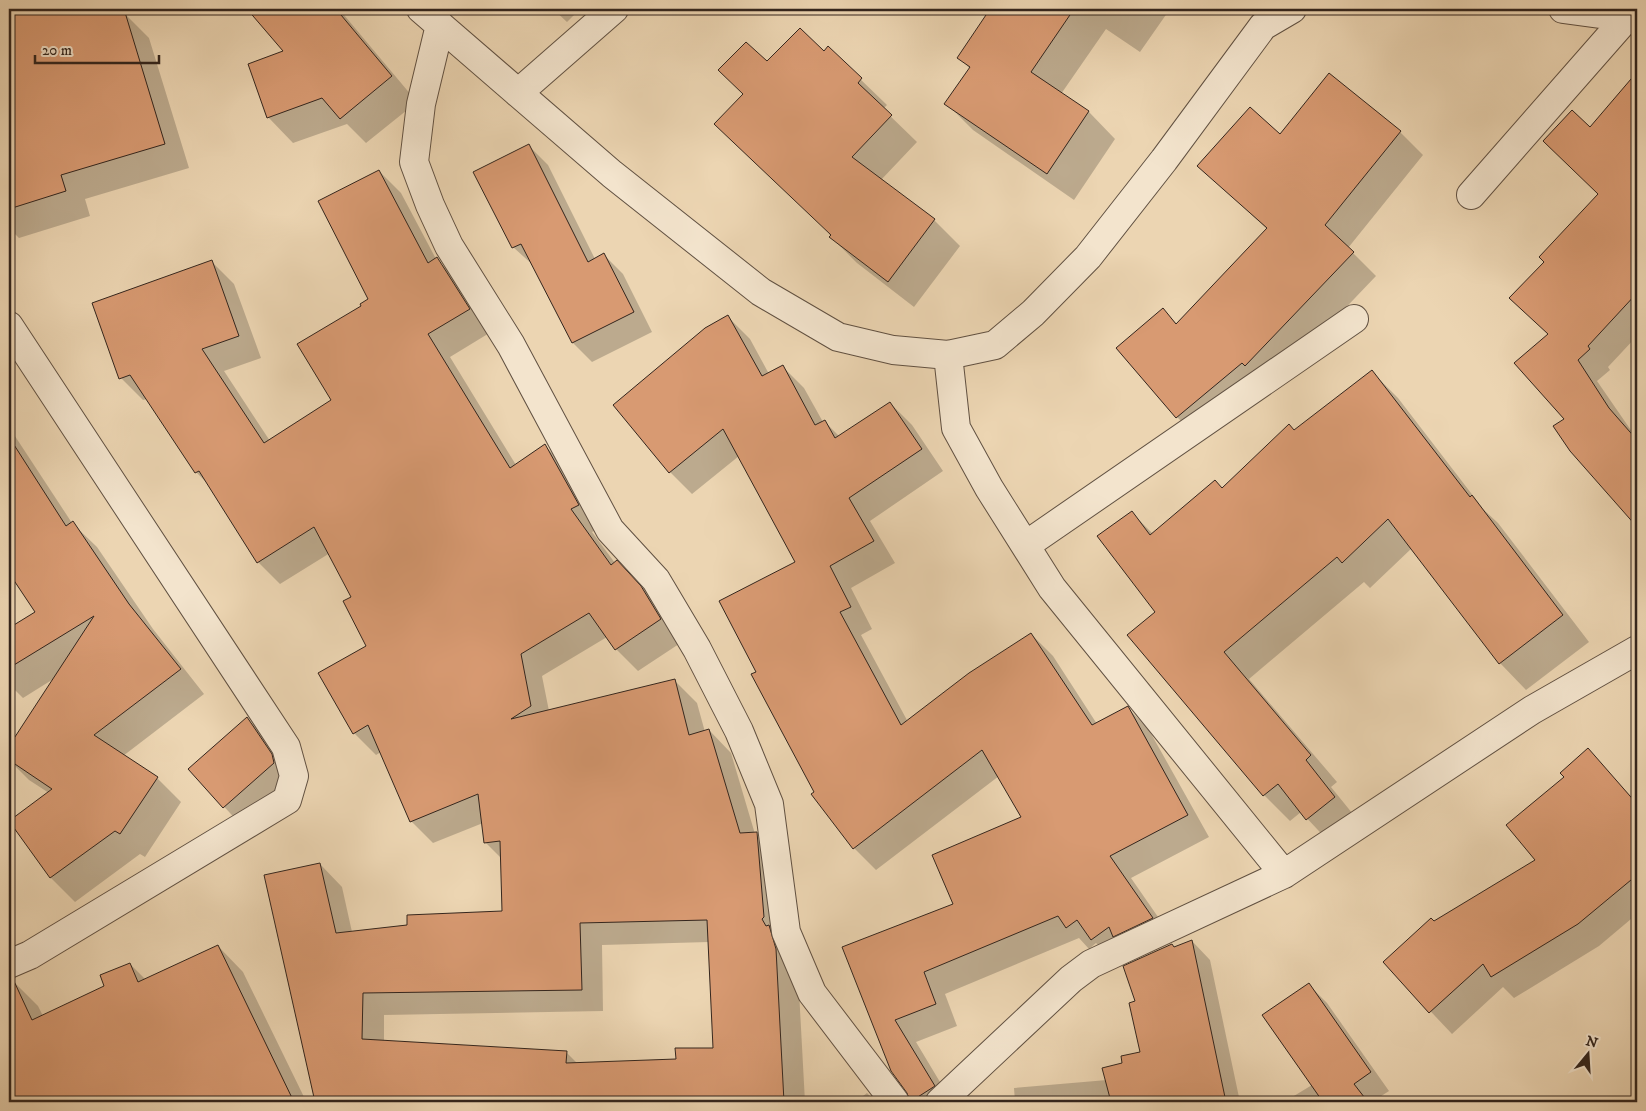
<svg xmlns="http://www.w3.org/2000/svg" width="1646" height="1111" font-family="'IM FELL DW Pica',serif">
  <rect width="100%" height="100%" fill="#ecd5b2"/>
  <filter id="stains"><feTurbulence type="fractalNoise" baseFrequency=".004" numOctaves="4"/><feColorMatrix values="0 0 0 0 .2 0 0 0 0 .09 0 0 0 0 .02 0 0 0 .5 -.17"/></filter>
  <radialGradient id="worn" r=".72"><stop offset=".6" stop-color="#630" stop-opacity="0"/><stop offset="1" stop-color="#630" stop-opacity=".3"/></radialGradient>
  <!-- shadow -->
  <path fill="#0003" fill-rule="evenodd" d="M 9,9 L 108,9 L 111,17 L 124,13 L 149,38 L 189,168 L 85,199 L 90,216 L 19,238 L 9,228 Z
    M 249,9 L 339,9 L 417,102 L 366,143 L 347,124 L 293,143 L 268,117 L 285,52 Z
    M 553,9 L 580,9 L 567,22 Z
    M 992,9 L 1170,9 L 1140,52 L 1106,29 L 1061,94 L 1089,112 L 1115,139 L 1074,200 L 973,130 L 946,103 L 970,69 L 959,57 Z
    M 828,48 L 887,105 L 883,109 L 917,142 L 881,180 L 934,220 L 960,246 L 914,307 L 857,263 L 831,237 L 744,94 L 767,63 L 824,53 Z
    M 1635,77 L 1637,78 L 1637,336 L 1608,367 L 1610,370 L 1597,381 L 1637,439 L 1637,525 L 1571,450 L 1549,335 L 1510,298 L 1545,262 L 1599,194 L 1590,129 Z
    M 1400,132 L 1423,155 L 1348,248 L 1376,276 L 1269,388 L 1200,440 L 1177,417 L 1163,310 L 1177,324 L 1268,230 L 1199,166 Z
    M 529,146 L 548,165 L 595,259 L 604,255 L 623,274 L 652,332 L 592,362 L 573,343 L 534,266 L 513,247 L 475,172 Z
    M 379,171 L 401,193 L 436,259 L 459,281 L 491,332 L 450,357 L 516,465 L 545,446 L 567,468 L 600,528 L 592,532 L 615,563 L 639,584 L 663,610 L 682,642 L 638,671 L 616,649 L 607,637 L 542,676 L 549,711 L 675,681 L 697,703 L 705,732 L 709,730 L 731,753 L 755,834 L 779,856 L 798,972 L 805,1102 L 316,1102 L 308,1067 L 320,864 L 342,887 L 352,932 L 503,912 L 502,859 L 485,842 L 483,823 L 433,843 L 411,821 L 381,752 L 376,755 L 354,733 L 368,646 L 353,597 L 330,553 L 280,584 L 258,562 L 210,486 L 196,472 L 147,399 L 143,400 L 121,378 L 212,262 L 234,284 L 261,358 L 224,371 L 270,441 L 333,400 L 363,307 L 370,299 ZM 709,942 L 715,1049 L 677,1060 L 578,1064 L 566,1052 L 384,1042 L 384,1015 L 603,1011 L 602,945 Z
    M 728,317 L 750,339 L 769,374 L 782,366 L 804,388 L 823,422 L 825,422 L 840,437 L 890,403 L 912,425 L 943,471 L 870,521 L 895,563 L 851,588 L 872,629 L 861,635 L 908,722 L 1031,634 L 1053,656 L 1097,724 L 1128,708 L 1149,730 L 1209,837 L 1131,878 L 1174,940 L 1114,961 L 1096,943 L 1089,949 L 1079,938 L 945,994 L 957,1026 L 916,1042 L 952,1102 L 911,1102 L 844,948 L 954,905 L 1022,817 L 999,776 L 876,870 L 854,848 L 816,792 L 757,672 L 797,563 L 739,456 L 692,494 L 670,472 L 615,405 Z
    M 1372,372 L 1398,398 L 1484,510 L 1498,523 L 1589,642 L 1526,690 L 1500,663 L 1412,548 L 1370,588 L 1364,582 L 1249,679 L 1337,782 L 1331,787 L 1361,824 L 1333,846 L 1301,812 L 1290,821 L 1264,795 L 1157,612 L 1132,513 L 1153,534 L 1222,489 Z
    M 9,427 L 72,523 L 97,547 L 153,629 L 204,694 L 123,756 L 157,778 L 181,802 L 145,857 L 140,854 L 75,902 L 51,878 L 10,822 L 49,793 L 29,780 L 9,760 L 9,749 L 55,678 L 23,698 L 9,684 L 9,630 L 37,612 L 9,570 L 9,564 L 22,556 L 9,537 Z
    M 247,719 L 267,738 L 291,774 L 243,827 L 189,769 Z
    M 1588,750 L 1635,801 L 1637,799 L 1637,914 L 1599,946 L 1514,998 L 1503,987 L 1452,1034 L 1384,962 L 1434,922 L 1537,860 L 1565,778 Z
    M 1192,941 L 1210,960 L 1240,1102 L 1015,1102 L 1014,1088 L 1107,1080 L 1123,1064 L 1141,1052 L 1136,1002 L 1175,948 Z
    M 218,946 L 243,972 L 304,1097 L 296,1102 L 9,1102 L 9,983 L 13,981 L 38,1006 L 43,1016 L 106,986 L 130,964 L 146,980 Z
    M 1308,984 L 1327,1003 L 1389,1091 L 1372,1102 L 1284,1102 L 1312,1085 Z
    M 867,1093 L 876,1102 L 855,1102 Z"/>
  <!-- building -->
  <path fill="#d89a72" stroke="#33251d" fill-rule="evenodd" d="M 9,9 L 124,9 L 165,144 L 61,175 L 66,191 L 9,209 Z
    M 247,9 L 336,9 L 392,76 L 340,119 L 322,98 L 267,118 L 248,64 L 283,51 Z
    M 990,9 L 1074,9 L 1031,72 L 1089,111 L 1047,174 L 944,104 L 970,67 L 957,58 Z
    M 800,28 L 824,51 L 828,46 L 862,78 L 858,83 L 892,115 L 852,157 L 935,219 L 888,282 L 829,237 L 831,235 L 714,124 L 743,94 L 718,70 L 746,42 L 767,61 Z
    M 1637,72 L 1637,293 L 1588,346 L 1590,349 L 1578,360 L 1609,408 L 1637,440 L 1637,527 L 1570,451 L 1553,426 L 1564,419 L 1514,363 L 1548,334 L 1509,298 L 1544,262 L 1539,257 L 1598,194 L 1543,141 L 1572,110 L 1590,127 Z
    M 1329,73 L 1401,131 L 1325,225 L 1354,252 L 1245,366 L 1242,363 L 1176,418 L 1116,348 L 1163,308 L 1176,324 L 1267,228 L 1197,166 L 1250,107 L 1280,134 Z
    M 529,144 L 588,262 L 604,253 L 634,312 L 572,343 L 521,244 L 512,248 L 473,172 Z
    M 379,170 L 428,263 L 437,257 L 470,309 L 428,334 L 510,468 L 545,444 L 579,505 L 571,509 L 611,565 L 617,560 L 641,586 L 661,619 L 615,650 L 589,613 L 521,654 L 531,706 L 511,719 L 675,679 L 689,735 L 709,729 L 740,833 L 757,832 L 764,917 L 762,919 L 766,926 L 769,925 L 776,949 L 784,1102 L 315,1102 L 264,875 L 320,863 L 336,933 L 407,925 L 407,915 L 502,911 L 500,841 L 484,843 L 478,794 L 410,822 L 368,725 L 353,734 L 318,673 L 366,646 L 343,601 L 351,597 L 314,527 L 257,563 L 199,471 L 195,473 L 130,375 L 119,379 L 92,303 L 212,260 L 239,336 L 202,349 L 264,443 L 331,400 L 297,344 L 361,306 L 360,304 L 368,299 L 318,201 ZM 707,920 L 713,1048 L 675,1048 L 676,1059 L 566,1063 L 567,1051 L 362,1039 L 363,993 L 582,990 L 580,923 Z
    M 728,315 L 762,376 L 783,365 L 815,425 L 825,420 L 835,438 L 890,402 L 922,449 L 849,498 L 874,541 L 830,566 L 851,607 L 840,612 L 901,725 L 969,673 L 1031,633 L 1092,725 L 1128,706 L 1188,815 L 1110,856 L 1153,918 L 1113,937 L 1109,927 L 1091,940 L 1077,920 L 1066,928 L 1058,916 L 924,972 L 936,1004 L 895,1020 L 935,1086 L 910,1102 L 907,1093 L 891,1071 L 842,947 L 953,904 L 932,855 L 1021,817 L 982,750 L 853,849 L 811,794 L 814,792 L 751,674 L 756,672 L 719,601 L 795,562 L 723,429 L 669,473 L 613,405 L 705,328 Z
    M 1372,370 L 1470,497 L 1472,495 L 1563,615 L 1499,664 L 1388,519 L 1342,563 L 1337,557 L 1224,652 L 1311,755 L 1306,760 L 1335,797 L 1306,820 L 1278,784 L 1263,796 L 1127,635 L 1155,612 L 1097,536 L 1132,511 L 1150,535 L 1215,480 L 1222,488 L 1289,424 L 1294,430 Z
    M 9,437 L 66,526 L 73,521 L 129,604 L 181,669 L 94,735 L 158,777 L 120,834 L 115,831 L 50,878 L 9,821 L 52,789 L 9,760 L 9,746 L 94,616 L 9,668 L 9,628 L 35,612 L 9,573 Z
    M 247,717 L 272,754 L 274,763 L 223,808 L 188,769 Z
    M 1588,748 L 1637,804 L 1637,875 L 1578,924 L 1491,977 L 1483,964 L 1429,1013 L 1383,962 L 1431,918 L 1434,921 L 1535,860 L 1506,825 L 1564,777 L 1560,773 Z
    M 1192,940 L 1226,1102 L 1111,1102 L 1102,1068 L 1122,1063 L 1121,1056 L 1140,1052 L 1129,1003 L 1135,1001 L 1123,966 L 1172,944 L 1174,947 Z
    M 218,945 L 294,1102 L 9,1102 L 9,979 L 13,979 L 32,1020 L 104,986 L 100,975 L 130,963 L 138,982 Z
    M 1309,983 L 1371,1072 L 1354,1084 L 1368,1102 L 1323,1102 L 1262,1015 Z"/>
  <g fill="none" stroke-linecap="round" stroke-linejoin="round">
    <!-- minor casing -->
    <g stroke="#615142" stroke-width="30">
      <path id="minor" d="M 421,9 L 612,174 L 761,292 L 838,337 L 893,350 L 948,355 L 995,345 L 1033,313 L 1088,257 L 1164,160 L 1263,26 L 1292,9
        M 1563,9 L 1637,19
        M 440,25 L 421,104 L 414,162 L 430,205 L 449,246 L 511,345 L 610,530 L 656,580 L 697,649 L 739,731 L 769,804 L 786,932 L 812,993 L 895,1102
        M 518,93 L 614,9
        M 1471,195 L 1628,16
        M 9,326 L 286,747 L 294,776 L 287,800 L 30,955 L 9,964
        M 948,355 L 956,428 L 989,488 L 1052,588 L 1284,874
        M 1026,545 L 1354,319
        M 940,1102 L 1071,979 L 1091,964 L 1284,874 L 1532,710 L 1637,650"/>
    </g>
    <!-- minor -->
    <use href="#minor" stroke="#f3e4cd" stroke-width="28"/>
  </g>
  <!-- margin -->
  <rect width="1646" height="1111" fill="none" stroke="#ecd5b2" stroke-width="30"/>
  <rect x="10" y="10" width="1626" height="1091" fill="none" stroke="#33251d" stroke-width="2.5"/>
  <rect x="15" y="15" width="1616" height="1081" fill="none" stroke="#33251d"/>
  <!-- north arrow -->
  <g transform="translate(1588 1054) rotate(18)" stroke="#f3e4cd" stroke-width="4" paint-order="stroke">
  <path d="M0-4L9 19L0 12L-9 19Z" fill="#33251d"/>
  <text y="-8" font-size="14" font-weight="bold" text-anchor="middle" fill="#33251d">N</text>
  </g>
  <!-- scale -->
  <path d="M35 55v8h124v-8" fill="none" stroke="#33251d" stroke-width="2.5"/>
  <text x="42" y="55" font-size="15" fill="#33251d" stroke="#f3e4cd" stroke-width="4" paint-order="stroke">20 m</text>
  <rect width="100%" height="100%" filter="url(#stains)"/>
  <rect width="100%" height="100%" fill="url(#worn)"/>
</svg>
